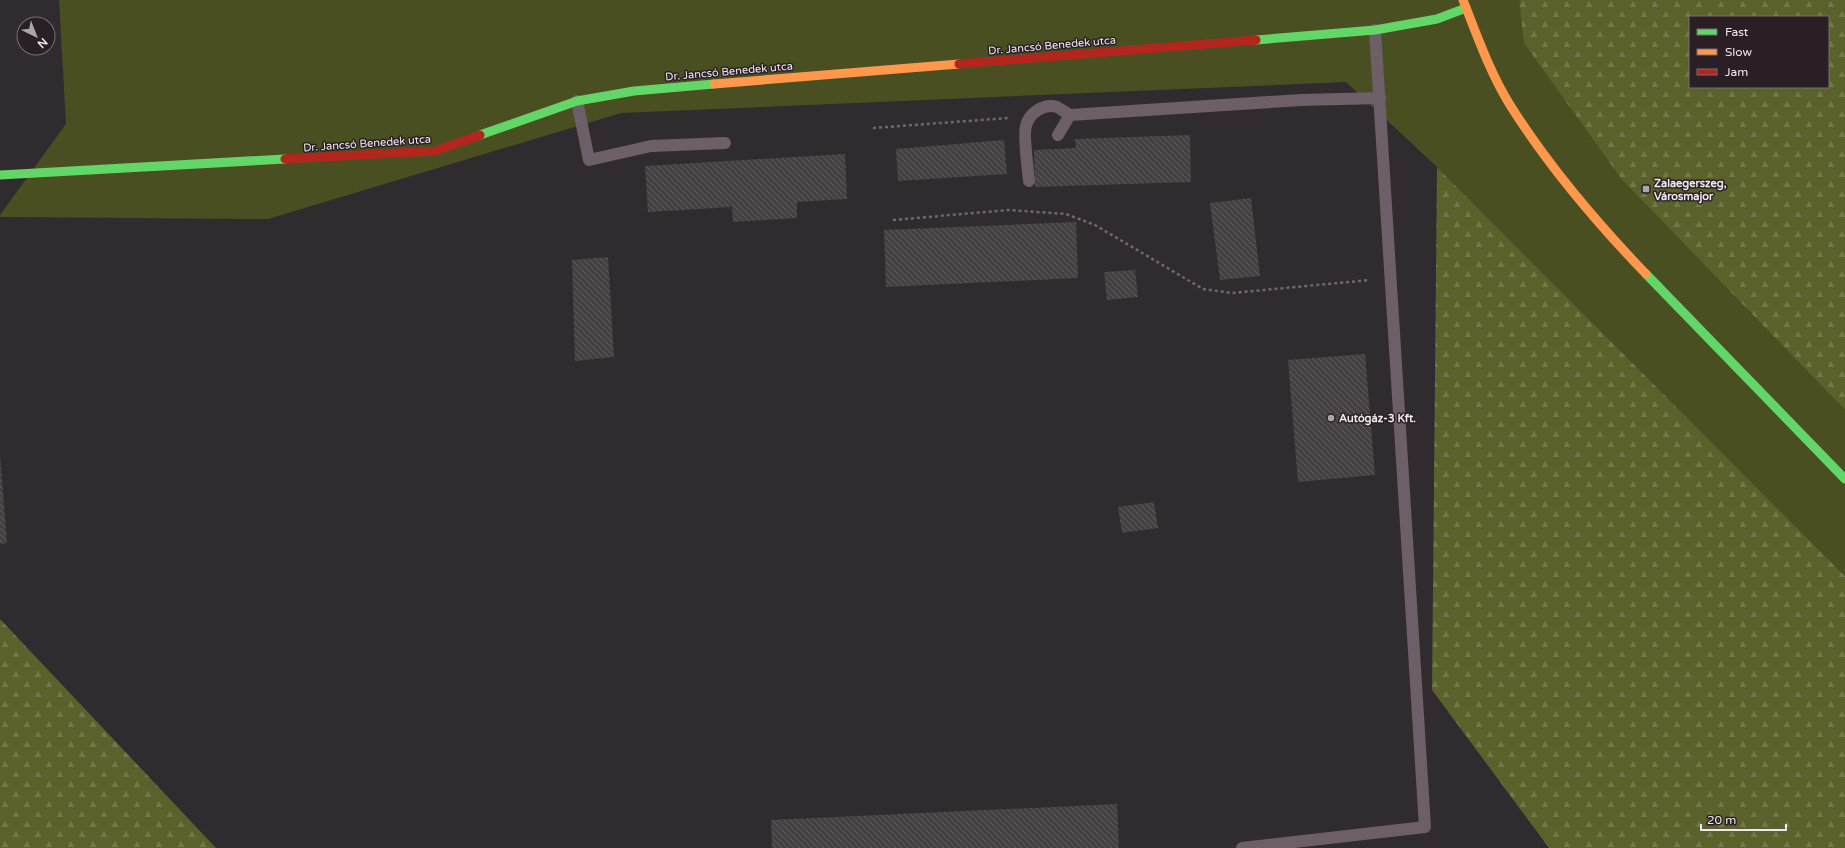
<svg xmlns="http://www.w3.org/2000/svg" width="1845" height="848" font-family="'Varela Round',sans-serif">
  <defs>
    <pattern id="forest-firs" width="22" height="20" patternUnits="userSpaceOnUse"><rect width="22" height="20" fill="#5a612a"/><path d="M5 1l3.5 6h-7zM16 11l3.5 6h-7z" fill="#727849"/></pattern>
    <pattern id="building-back-hatch" width="6" height="6" patternUnits="userSpaceOnUse"><rect width="6" height="6" fill="#454143"/><path d="M-1 5l2 2M0 0l6 6M5-1l2 2" fill="none" stroke="#605c5e"/></pattern>
  </defs>
  <rect width="100%" height="100%" fill="#302b2e"/>
  <!-- green -->
  <path fill="#4a4f22" d="M 59,0 L 1519,0 L 1525,43 L 1622,180 L 1845,410 L 1845,576 L 1437,167 L 1346,82 L 621,113 L 268,219 L 0,217 L 0,215 L 66,124 Z"/>
  <!-- forest -->
  <path fill="url(#forest-firs)" fill-rule="evenodd" d="M 1519,0 L 1845,0 L 1845,410 L 1622,180 L 1524,43 ZM 1690,17 L 1828,17 L 1828,87 L 1690,87 Z
    M 1437,167 L 1845,576 L 1845,848 L 1549,848 L 1432,690 Z
    M 0,619 L 216,848 L 0,848 Z"/>
  <!-- building -->
  <path fill="url(#building-back-hatch)" d="M 1190,135 L 1191,182 L 1035,187 L 1034,150 L 1076,148 L 1075,139 Z
    M 1004,140 L 1007,174 L 898,181 L 896,149 Z
    M 845,154 L 847,199 L 797,202 L 797,218 L 733,222 L 732,207 L 648,212 L 645,166 Z
    M 1251,198 L 1260,276 L 1220,280 L 1210,203 Z
    M 1076,222 L 1078,278 L 886,287 L 884,230 Z
    M 608,257 L 614,357 L 575,361 L 572,260 Z
    M 1135,270 L 1138,297 L 1107,300 L 1104,272 Z
    M 1365,354 L 1375,475 L 1298,482 L 1288,360 Z
    M 0,455 L 7,543 L 0,544 Z
    M 1154,502 L 1158,528 L 1122,533 L 1118,507 Z
    M 1117,804 L 1119,848 L 772,848 L 771,820 Z"/>
  <g fill="none" stroke-linecap="round" stroke-linejoin="round">
    <!-- path -->
    <path stroke="#71686f" stroke-width="2.5" stroke-dasharray="3 3" stroke-linecap="butt" d="M 873,128 L 1008,118
      M 893,220 L 1009,210 L 1066,214 L 1095,225 L 1203,289 L 1232,293 L 1370,280"/>
    <!-- lane -->
    <path stroke="#6c5f68" stroke-width="12" d="M 577,101 L 589,160 L 651,146 L 725,143
      M 1058,135 L 1070,115 L 1301,100 L 1380,98
      M 1029,181 C 1028,170 1023,134 1026,126 C 1029,113 1044,103 1057,107 C 1061,109 1066,113 1070,115
      M 1242,848 L 1425,827 L 1375,30"/>
    <!-- fast -->
    <path stroke="#63d668" stroke-width="9" d="M 1256,40 L 1375,30 L 1437,19 L 1466,8
      M 480,135 L 577,101 L 634,91 L 714,84
      M 0,175 L 285,159
      M 1646,274 L 1845,479"/>
    <!-- slow -->
    <path stroke="#ff974d" stroke-width="9" d="M 1463,0 C 1477,35 1490,73 1510,105 C 1549,167 1596,222 1646,274
      M 714,84 L 959,64"/>
    <!-- jam -->
    <path stroke="#b3261e" stroke-width="9" d="M 959,64 L 1256,40
      M 285,159 L 435,151 L 480,135"/>
  </g>
  <!-- markers -->
  <g fill="#aca5aa" stroke="#291f25" stroke-width="1.5">
    <rect x="1642" y="185" width="8" height="8" rx="2"/>
    <circle cx="1331" cy="418" r="4"/>
  </g>
  <g text-anchor="middle" stroke-width="3" stroke-linejoin="round" paint-order="stroke">
    <!-- street labels -->
    <g font-size="11" fill="#efe7ec" stroke="#291f25">
      <text transform="translate(1052 45) rotate(-5)" y="4">Dr. Jancsó Benedek utca</text>
      <text transform="translate(729 71) rotate(-5)" y="4">Dr. Jancsó Benedek utca</text>
      <text transform="translate(367 143) rotate(-4)" y="4">Dr. Jancsó Benedek utca</text>
    </g>
    <!-- poi labels -->
    <g font-size="11" font-weight="bold" fill="#efe7ec" stroke="#291f25" text-anchor="start">
      <text x="1654" y="187">Zalaegerszeg,<tspan x="1654" dy="13">Városmajor</tspan></text>
      <text x="1339" y="422">Autógáz-3 Kft.</text>
    </g>
  </g>
  <!-- legend -->
  <rect x="1689" y="16" width="140" height="72" fill="#291f25" stroke="#786f75"/>
  <rect x="1697" y="29" width="20" height="6" fill="#63d668" stroke="#786f75"/>
  <text x="1725" y="36" font-size="12" fill="#efe7ec">Fast</text>
  <rect x="1697" y="49" width="20" height="6" fill="#ff974d" stroke="#786f75"/>
  <text x="1725" y="56" font-size="12" fill="#efe7ec">Slow</text>
  <rect x="1697" y="69" width="20" height="6" fill="#b3261e" stroke="#786f75"/>
  <text x="1725" y="76" font-size="12" fill="#efe7ec">Jam</text>
  <!-- north arrow -->
  <g transform="translate(36 36) rotate(137)"><circle r="19" fill="#291f25" stroke="#786f75"/>
  <path d="M0-3L7 15L0 10L-7 15Z" fill="#aca5aa"/>
  <text y="-6" font-size="11" font-weight="bold" text-anchor="middle" fill="#efe7ec">N</text>
  </g>
  <!-- scale -->
  <path d="M1701 824v6h85v-6" fill="none" stroke="#efe7ec" stroke-width="2"/>
  <text x="1707" y="824" font-size="12" fill="#efe7ec" stroke="#291f25" stroke-width="3" paint-order="stroke">20 m</text>
</svg>
